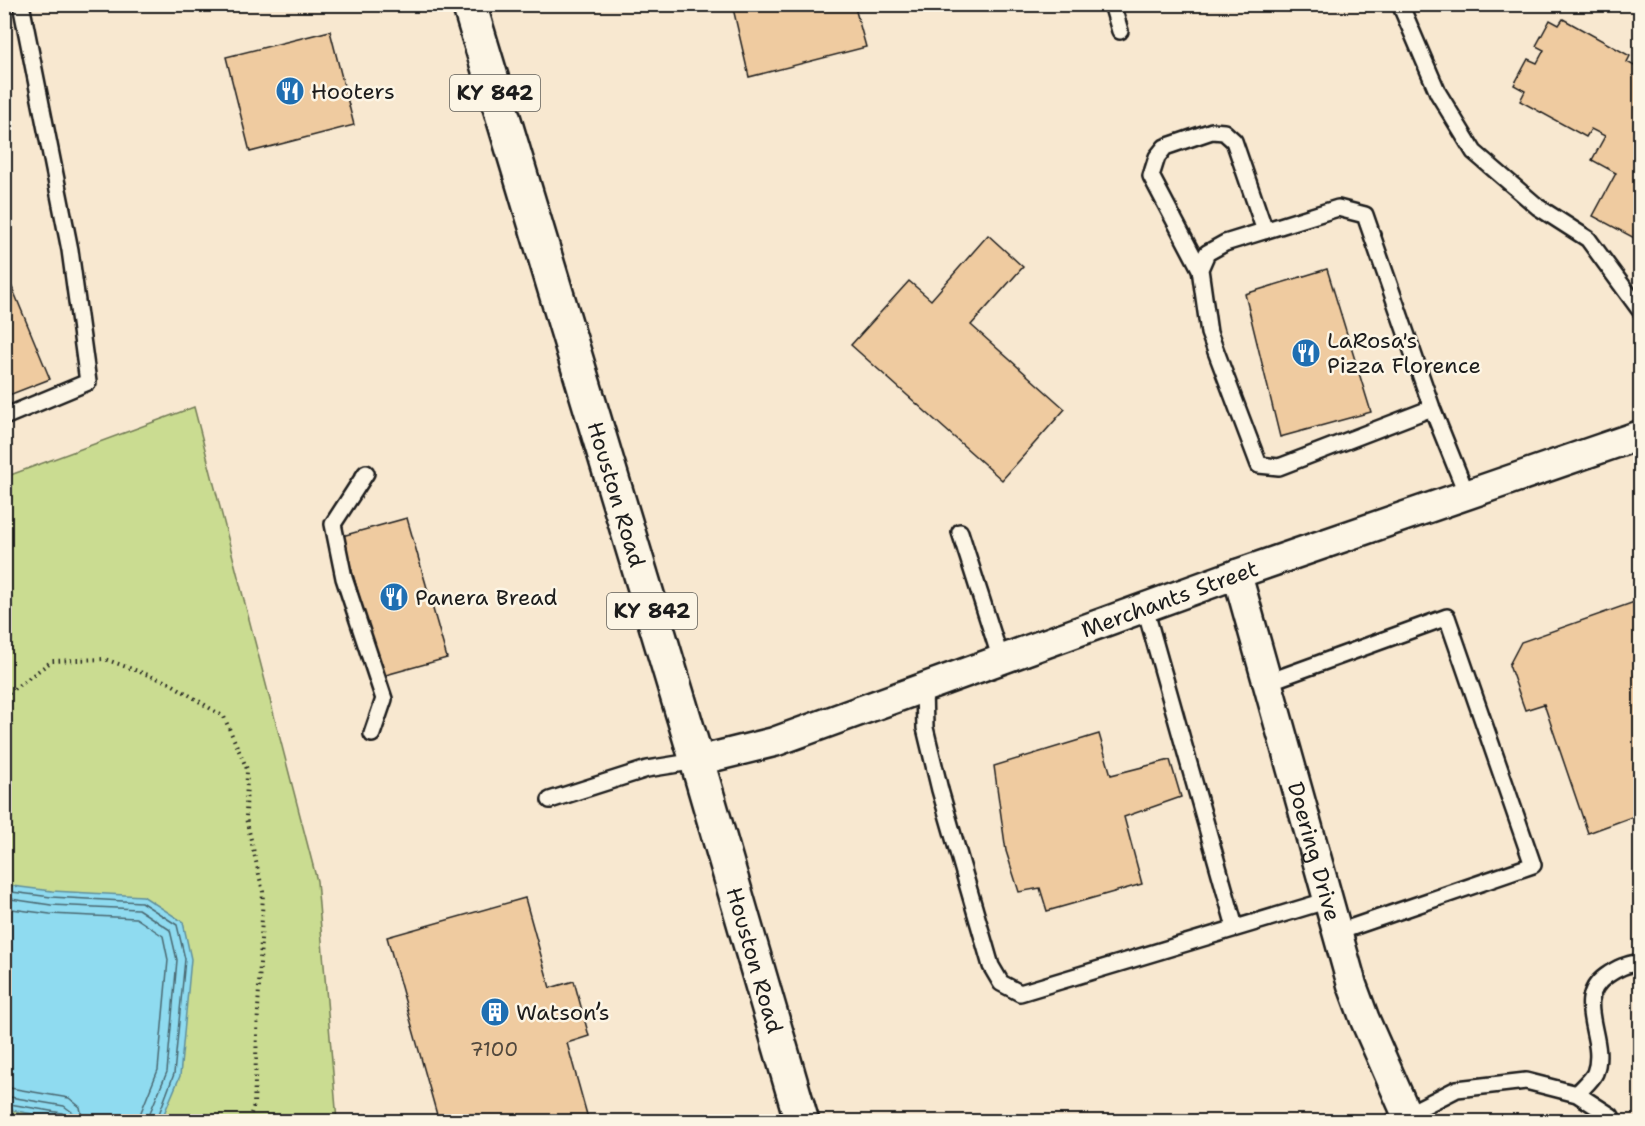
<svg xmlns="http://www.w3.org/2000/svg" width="1645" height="1126" font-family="'Shantell Sans',sans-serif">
  <rect width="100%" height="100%" fill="#fcf5e5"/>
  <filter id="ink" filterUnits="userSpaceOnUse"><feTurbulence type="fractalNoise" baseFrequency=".0167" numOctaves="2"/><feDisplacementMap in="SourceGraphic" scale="12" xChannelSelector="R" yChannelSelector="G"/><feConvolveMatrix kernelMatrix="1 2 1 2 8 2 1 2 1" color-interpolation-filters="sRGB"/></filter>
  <g filter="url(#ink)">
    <!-- built -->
    <path fill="#f8e8d0" d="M 5,5 L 1640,5 L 1640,1121 L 337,1121 L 317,881 L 194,407 L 5,477 Z"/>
    <!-- green -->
    <path fill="#cadc91" stroke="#737c56" stroke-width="1.5" d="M 194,407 L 317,881 L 337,1121 L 5,1122 L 5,477 Z"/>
    <!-- water -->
    <path fill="#8fdbf0" stroke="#618f9b" stroke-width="1.5" d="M 4,885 L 52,891 L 143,896 L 183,922 L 191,959 L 180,1076 L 161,1121 L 72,1121 L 5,1109 Z"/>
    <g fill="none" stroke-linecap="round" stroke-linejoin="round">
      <!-- shore -->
      <path stroke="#4a6871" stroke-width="1.5" d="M 4,891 L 51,897 L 141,902 L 177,925 L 185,959 L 174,1074 L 156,1122
        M 4,898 L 51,905 L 138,909 L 170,930 L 177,960 L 167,1072 L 149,1115 L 149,1122
        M 4,908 L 50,914 L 136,918 L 163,936 L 168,960 L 158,1070 L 141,1112 L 140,1122
        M 4,1087 L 69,1098 L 80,1107 L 83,1122
        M 4,1096 L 64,1106 L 72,1112 L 74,1122
        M 4,1103 L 62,1113 L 66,1116 L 67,1122"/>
    </g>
    <!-- building -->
    <path fill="#efcba0" stroke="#1c1c1c" stroke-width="1.5" d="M 732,4 L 854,4 L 866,47 L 749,77 Z
      M 1563,19 L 1630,56 L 1627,62 L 1640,69 L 1640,235 L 1638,240 L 1593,216 L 1616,173 L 1592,160 L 1605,136 L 1591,129 L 1586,137 L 1520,101 L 1525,91 L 1514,85 L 1528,59 L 1537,63 L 1544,50 L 1536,46 L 1550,20 L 1559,25 Z
      M 330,31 L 354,125 L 250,152 L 226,57 Z
      M 988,235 L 1023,267 L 971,325 L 1065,409 L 1002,480 L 851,345 L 909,281 L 931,300 Z
      M 4,268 L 50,379 L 4,397 Z
      M 1327,269 L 1371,412 L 1280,437 L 1245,294 Z
      M 407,518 L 447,658 L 382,676 L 342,536 Z
      M 1640,600 L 1640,814 L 1588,833 L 1544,704 L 1525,710 L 1509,665 L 1521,642 Z
      M 1099,734 L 1111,775 L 1170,760 L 1181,797 L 1124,817 L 1142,884 L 1047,911 L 1040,888 L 1019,892 L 1006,851 L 994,766 Z
      M 525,898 L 550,988 L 574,981 L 589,1036 L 567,1043 L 589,1122 L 439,1122 L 387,937 Z"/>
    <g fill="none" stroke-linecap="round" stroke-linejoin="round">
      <!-- service casing -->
      <g stroke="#1c1c1c" stroke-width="20">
        <path id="service" d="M 1112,4 L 1120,31
          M 1400,4 L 1438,93 L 1474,152 L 1538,207 L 1588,239 L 1640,310
          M 1200,269 L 1151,176 L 1157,157 L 1165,147 L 1212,131 L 1224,132 L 1234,141 L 1265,231
          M 1432,408 L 1279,467 L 1259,465 L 1209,333 L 1200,269 L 1207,253 L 1225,243 L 1338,208 L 1365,215 L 1432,408 L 1467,495
          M 4,417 L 88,382 L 70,250 L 21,4
          M 366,473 L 333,524 L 344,578 L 384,699 L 372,734
          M 960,532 L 1001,660
          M 1145,608 L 1235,927
          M 1268,682 L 1447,617 L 1533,865 L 1338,932
          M 924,688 L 925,728 L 940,790 L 991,966 L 1001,983 L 1020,993 L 1329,900
          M 550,800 L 647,769 L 697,761
          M 1577,1094 C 1582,1088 1592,1080 1595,1073 C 1608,1039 1571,1001 1606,976 C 1619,967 1625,965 1640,962
          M 1392,1122 L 1457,1089 L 1526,1081 L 1577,1094 L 1611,1116 L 1614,1122"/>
      </g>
      <!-- minor casing -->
      <g stroke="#1c1c1c" stroke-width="33">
        <g id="minor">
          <path id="s1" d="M 1237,574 L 1352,985 L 1365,1020 L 1410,1122"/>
          <path id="s2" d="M 697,761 L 774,742 L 1237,574 L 1640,435"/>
        </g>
      </g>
      <!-- primary casing -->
      <g stroke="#1c1c1c" stroke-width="38">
        <g id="primary">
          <path id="s3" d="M 469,4 L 697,761 L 802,1122"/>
        </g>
      </g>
      <!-- path -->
      <path stroke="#1c1c1c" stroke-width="4" stroke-dasharray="1.5 4.5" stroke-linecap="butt" d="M 4,696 L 52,661 L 105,659 L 170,683 L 224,717 L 247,769 L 246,818 L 263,892 L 254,1105 L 248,1122"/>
      <!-- service -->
      <use href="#service" stroke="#fcf5e5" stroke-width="15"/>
      <!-- minor -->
      <use href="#minor" stroke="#fcf5e5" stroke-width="28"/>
      <!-- primary -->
      <use href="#primary" stroke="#fcf5e5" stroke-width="33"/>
    </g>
  </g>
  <!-- icons -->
  <defs>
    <g id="restaurant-disc" transform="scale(1.5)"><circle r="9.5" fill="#1f6fb2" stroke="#fcf5e5"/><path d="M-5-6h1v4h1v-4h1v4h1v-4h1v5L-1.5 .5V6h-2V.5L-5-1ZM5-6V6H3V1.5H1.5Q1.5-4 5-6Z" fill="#fff"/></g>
    <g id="building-disc" transform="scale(1.5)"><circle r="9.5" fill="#1f6fb2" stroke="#fcf5e5"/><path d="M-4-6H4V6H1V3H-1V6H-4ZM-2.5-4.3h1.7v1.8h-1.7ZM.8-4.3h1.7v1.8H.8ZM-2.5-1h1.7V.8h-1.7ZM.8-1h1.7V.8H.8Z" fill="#fff"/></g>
  </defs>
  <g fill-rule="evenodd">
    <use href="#restaurant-disc" x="290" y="91"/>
    <use href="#restaurant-disc" x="1306" y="353"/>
    <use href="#restaurant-disc" x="394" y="597"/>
    <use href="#building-disc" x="495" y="1012"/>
  </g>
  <g text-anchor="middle" stroke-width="5" stroke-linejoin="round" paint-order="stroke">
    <!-- number labels -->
    <g font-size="20" fill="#51483d">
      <text x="494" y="1056">7100</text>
    </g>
    <!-- shield labels -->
    <g fill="#fcf5e5" stroke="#5f5d58" stroke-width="1.5">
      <rect x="450" y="75" width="90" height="36" rx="4.5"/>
      <rect x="607" y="593" width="90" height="36" rx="4.5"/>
    </g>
    <g font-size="21" font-weight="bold" fill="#1c1c1c">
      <text x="495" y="100">KY 842</text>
      <text x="652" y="618">KY 842</text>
    </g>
    <!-- poi labels -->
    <g font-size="22" fill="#1c1c1c" stroke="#fcf5e5" text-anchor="start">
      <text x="311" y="99">Hooters</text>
      <text x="1327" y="348">LaRosa's<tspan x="1327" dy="25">Pizza Florence</tspan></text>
      <text x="415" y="605">Panera Bread</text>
      <text x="516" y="1020">Watson’s</text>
    </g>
    <!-- street labels -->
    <g font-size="22" fill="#1c1c1c" stroke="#fcf5e5">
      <text dy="8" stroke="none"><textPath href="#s3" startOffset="512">Houston Road</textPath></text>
      <text dy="8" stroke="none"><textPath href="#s2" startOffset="500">Merchants Street</textPath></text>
      <text dy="8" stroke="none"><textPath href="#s1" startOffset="288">Doering Drive</textPath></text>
      <text dy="8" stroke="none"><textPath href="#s3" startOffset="998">Houston Road</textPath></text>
    </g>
  </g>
  <!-- margin -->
  <rect width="1645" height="1126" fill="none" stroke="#fcf5e5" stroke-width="24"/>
  <rect x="12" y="12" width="1621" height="1102" fill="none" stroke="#1c1c1c" stroke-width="2" filter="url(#ink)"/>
</svg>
